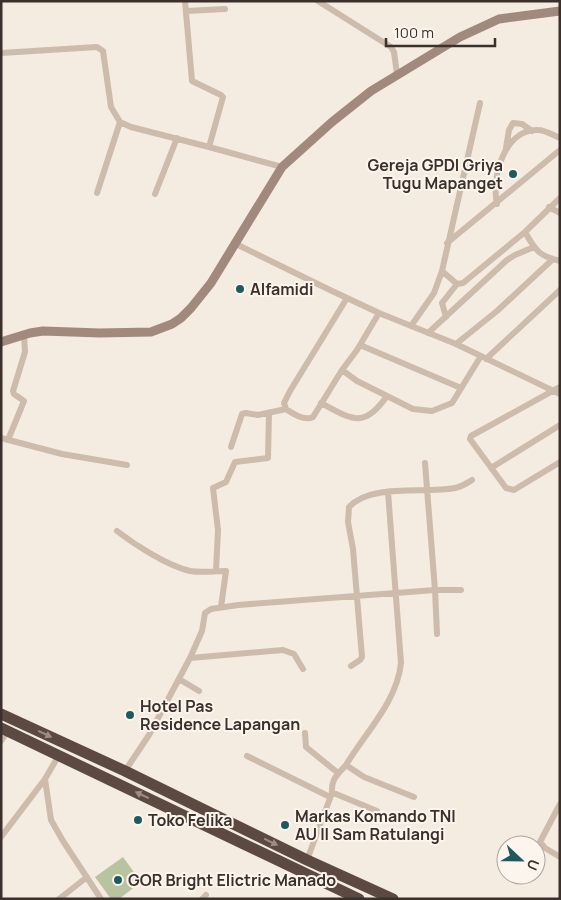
<svg xmlns="http://www.w3.org/2000/svg" width="561" height="900" font-family="Manrope,sans-serif">
  <rect width="100%" height="100%" fill="#f4ebe1"/>
  <!-- green -->
  <path fill="#b8c4a0" d="M 123,857 L 141,882 L 119,899 L 111,899 L 95,877 Z"/>
  <g fill="none" stroke-linecap="round" stroke-linejoin="round">
    <!-- street -->
    <path stroke="#cdbbac" stroke-width="6" d="M 185,1 L 192,81 L 221,95 L 223,97 L 209,147 L 282,167
      M 318,1 L 391,47 L 394,52 L 397,74
      M 186,11 L 225,9
      M 1,53 L 97,47 L 103,51 L 111,107 L 120,122 L 131,127 L 209,147
      M 506,148 L 509,130 L 513,123 L 522,124 L 532,131
      M 97,193 L 120,122
      M 155,194 L 177,138
      M 497,204 C 491,178 504,129 538,130 C 545,130 553,135 560,138
      M 549,207 L 560,213
      M 525,232 C 535,250 539,256 560,261
      M 234,243 L 330,290 L 379,313 L 456,344 L 560,394
      M 447,243 L 560,150
      M 442,271 L 457,284 L 463,283 L 525,232 L 560,198
      M 379,313 L 357,350 L 342,370 L 357,381 L 413,409 L 432,411 L 452,403 L 481,356
      M 446,317 L 442,303 L 457,284
      M 411,326 L 434,293 L 442,271 L 480,103
      M 428,333 L 507,260 L 515,255 L 534,247
      M 456,344 L 497,311 L 553,259
      M 360,345 L 461,388
      M 486,359 L 560,290
      M 342,370 L 313,417 C 305,421 293,414 286,409 L 284,403 L 290,391 L 347,298
      M 560,387 L 471,436 L 470,439 L 506,488 L 514,490 L 560,462
      M 321,403 C 352,420 364,429 387,396
      M 1,438 L 62,454 L 127,465
      M 8,440 L 24,401 L 14,394 L 13,391 L 25,352 L 24,335
      M 231,447 L 242,414 L 246,413 L 258,415 L 286,409
      M 425,463 L 435,590 L 461,590
      M 491,468 L 560,425
      M 388,492 L 401,663 C 397,702 365,733 346,765 L 364,777 L 414,797
      M 117,531 C 135,545 168,566 190,571 C 201,573 214,571 226,571 L 221,607
      M 216,571 L 218,530 L 213,488 L 226,482 L 235,462 L 268,458 L 269,413
      M 190,658 L 283,650 L 294,654 L 303,669
      M 351,666 L 360,660 L 362,657 L 353,549 L 348,522 L 349,507 C 371,483 424,494 455,488 C 461,487 467,483 472,480
      M 179,679 L 199,691
      M 305,733 L 306,747 L 338,773
      M 1,741 L 8,731
      M 247,756 L 330,797
      M 125,771 L 149,735 L 190,658 L 202,631 L 205,613 L 211,609 L 238,605 L 435,590 L 437,634
      M 45,779 L 51,820 L 63,841 L 101,899
      M 332,793 C 331,779 337,775 346,765
      M 560,804 L 540,842 L 545,848 L 560,857
      M 1,837 L 45,779 L 59,755
      M 307,860 L 332,793 L 336,794 L 377,811
      M 59,899 L 87,877
      M 202,899 L 206,895"/>
    <!-- secondary -->
    <path stroke="#a18a7d" stroke-width="9" d="M 1,342 L 30,333 L 43,331 L 100,333 L 151,332 L 172,324 L 181,318 L 191,308 L 211,283 L 282,167 L 332,122 L 371,91 L 460,37 L 499,19 L 560,11"/>
    <!-- highway -->
    <path stroke="#5c4a42" stroke-width="11" d="M 1,714 L 125,771 L 307,860 L 393,899
      M 1,728 L 359,899"/>
  </g>
  <!-- one-way arrows -->
  <defs><path id="oneway-solid" d="M-6-.8H1V-3.2L6.5 0L1 3.2V.8H-6Z" transform="scale(1.25)"/></defs>
  <g fill="#9c8e87">
    <use href="#oneway-solid" transform="translate(45 734) rotate(25)"/>
    <use href="#oneway-solid" transform="translate(142 795) rotate(-155)"/>
    <use href="#oneway-solid" transform="translate(271 842) rotate(26)"/>
  </g>
  <!-- markers -->
  <g fill="#1f5a5e" stroke="#fbf5ee" stroke-width="2">
    <circle cx="513" cy="174" r="5"/>
    <circle cx="240" cy="289" r="5"/>
    <circle cx="130" cy="715" r="5"/>
    <circle cx="138" cy="820" r="5"/>
    <circle cx="285" cy="825" r="5"/>
    <circle cx="118" cy="880" r="5"/>
  </g>
  <g text-anchor="middle" stroke-width="4" stroke-linejoin="round" paint-order="stroke">
    <!-- poi labels -->
    <g font-size="16" font-weight="bold" fill="#3b302b" stroke="#fbf5ee" text-anchor="start">
      <text x="503" y="171" text-anchor="end">Gereja GPDI Griya<tspan x="503" dy="18">Tugu Mapanget</tspan></text>
      <text x="250" y="295">Alfamidi</text>
      <text x="140" y="712">Hotel Pas<tspan x="140" dy="18">Residence Lapangan</tspan></text>
      <text x="295" y="822">Markas Komando TNI<tspan x="295" dy="18">AU II Sam Ratulangi</tspan></text>
      <text x="148" y="826">Toko Felika</text>
      <text x="128" y="886">GOR Bright Elictric Manado</text>
    </g>
  </g>
  <!-- border -->
  <rect width="561" height="900" fill="none" stroke="#3b302b" stroke-width="5"/>
  <!-- north arrow -->
  <g transform="translate(521 860) rotate(112)"><circle r="24" fill="#fbf5ee" stroke="#aea6a0"/>
  <path d="M0-4L9 19L0 12L-9 19Z" fill="#1f5a5e"/>
  <text y="-8" font-size="14" font-weight="bold" text-anchor="middle" fill="#3b302b">U</text>
  </g>
  <!-- scale -->
  <path d="M386 38v8h109v-8" fill="none" stroke="#3b302b" stroke-width="2.5"/>
  <text x="394" y="38" font-size="15" fill="#3b302b" stroke="#fbf5ee" stroke-width="4" paint-order="stroke">100 m</text>
</svg>
